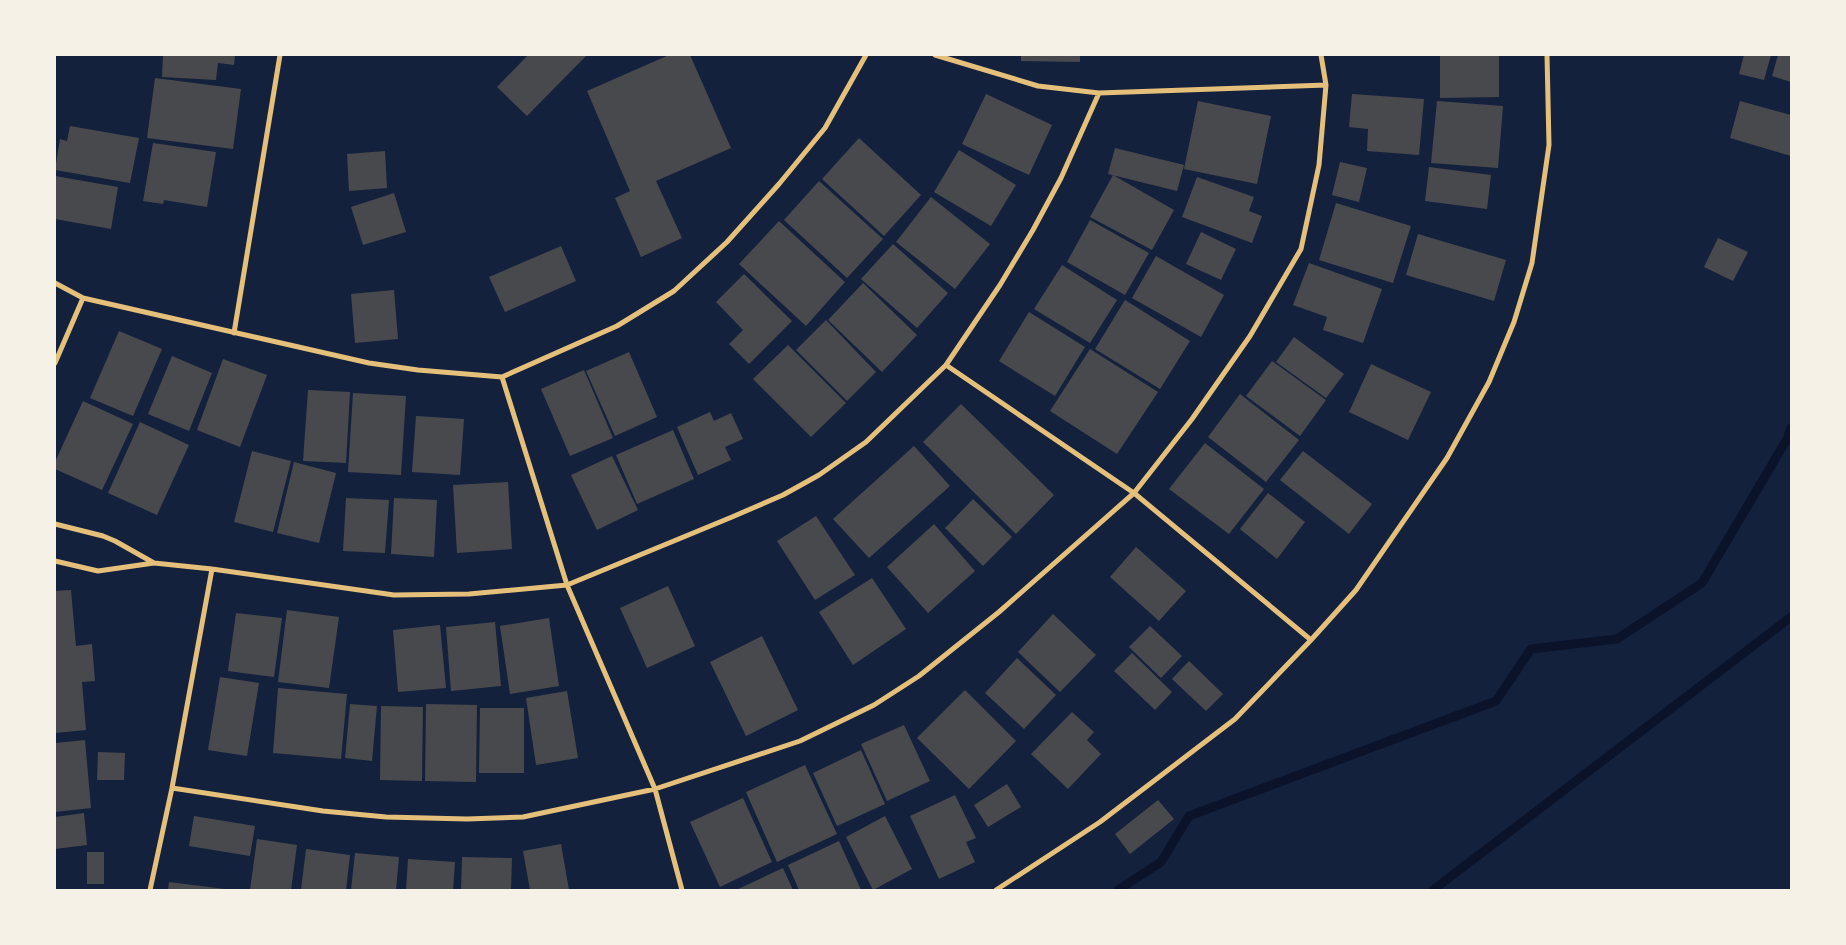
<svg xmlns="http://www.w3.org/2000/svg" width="1846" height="945" font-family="'PT Sans',sans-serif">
  <rect width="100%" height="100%" fill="#14213d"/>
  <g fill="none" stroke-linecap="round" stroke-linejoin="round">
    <!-- stream -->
    <path stroke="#0b132b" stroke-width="9" d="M 1118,890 L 1161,862 L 1189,816 L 1496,701 L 1531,649 L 1617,639 L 1702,583 L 1787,439 L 1791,428
      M 1433,890 L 1791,617"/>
  </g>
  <!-- building -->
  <path fill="#48494c" d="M 163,55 L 235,55 L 234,65 L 218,63 L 216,80 L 162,77 Z
    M 528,55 L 587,55 L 527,116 L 497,87 Z
    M 669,55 L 690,55 L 731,148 L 656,181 L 682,238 L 641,257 L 615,198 L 630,191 L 587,91 Z
    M 1021,55 L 1080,55 L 1080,62 L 1021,61 Z
    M 1440,55 L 1499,55 L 1499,97 L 1440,98 Z
    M 1744,55 L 1771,55 L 1764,80 L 1739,74 Z
    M 1778,55 L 1791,55 L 1791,82 L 1772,76 Z
    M 155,78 L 241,89 L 233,149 L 147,138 Z
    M 986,94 L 1052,125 L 1029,175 L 962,144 Z
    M 1352,94 L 1424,99 L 1419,155 L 1367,151 L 1368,129 L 1349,127 Z
    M 1198,101 L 1271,116 L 1257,184 L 1184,169 Z
    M 1437,101 L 1503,106 L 1498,168 L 1431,163 Z
    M 1740,101 L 1791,115 L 1791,156 L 1730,138 Z
    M 70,126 L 139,138 L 130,183 L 55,170 L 60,139 L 67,141 Z
    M 859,138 L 921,195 L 884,236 L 822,179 Z
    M 153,143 L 216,152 L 207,207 L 164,200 L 163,204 L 143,201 Z
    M 1115,148 L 1184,165 L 1177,191 L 1108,174 Z
    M 959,150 L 1016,185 L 991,226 L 934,192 Z
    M 385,151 L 387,188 L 349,191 L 347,154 Z
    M 1340,162 L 1367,168 L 1359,202 L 1332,195 Z
    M 1429,167 L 1491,175 L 1487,209 L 1425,201 Z
    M 1113,175 L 1174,210 L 1152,250 L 1090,217 Z
    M 55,176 L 118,187 L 111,229 L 55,219 Z
    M 1197,177 L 1254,197 L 1249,211 L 1262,216 L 1252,243 L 1182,217 Z
    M 819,181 L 883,239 L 847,278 L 784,220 Z
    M 394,193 L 406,232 L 363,245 L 351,207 Z
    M 931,197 L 990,244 L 955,289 L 896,242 Z
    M 1336,203 L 1411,226 L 1393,283 L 1319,260 Z
    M 1090,220 L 1149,253 L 1125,295 L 1067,262 Z
    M 779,221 L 845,282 L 806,326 L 739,264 Z
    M 1201,232 L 1236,249 L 1221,280 L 1186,264 Z
    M 1418,234 L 1506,260 L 1494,301 L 1406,275 Z
    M 1718,238 L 1748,252 L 1733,281 L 1704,267 Z
    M 893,244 L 948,293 L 917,328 L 861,279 Z
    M 561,246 L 576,281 L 505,312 L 489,277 Z
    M 1156,256 L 1224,295 L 1201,337 L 1132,298 Z
    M 1309,263 L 1382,289 L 1363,343 L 1323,330 L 1327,317 L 1293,305 Z
    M 1062,265 L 1117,300 L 1090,343 L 1034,309 Z
    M 744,274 L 792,321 L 749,364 L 729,344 L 743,330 L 716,302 Z
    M 863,283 L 917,335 L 882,372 L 828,320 Z
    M 394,290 L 398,339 L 355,343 L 351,294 Z
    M 1125,300 L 1190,341 L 1160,389 L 1095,349 Z
    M 1029,312 L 1085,347 L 1055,396 L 999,361 Z
    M 826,320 L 876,372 L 847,401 L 796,350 Z
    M 119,331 L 162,349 L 133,416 L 90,398 Z
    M 1294,337 L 1344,374 L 1326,398 L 1276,362 Z
    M 788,345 L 846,403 L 811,437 L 753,379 Z
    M 1090,349 L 1158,392 L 1117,454 L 1050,411 Z
    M 629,352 L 657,417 L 615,436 L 586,371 Z
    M 172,356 L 212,373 L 189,431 L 148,414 Z
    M 223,359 L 267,375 L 240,447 L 197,430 Z
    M 1272,361 L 1326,400 L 1300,436 L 1246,396 Z
    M 1371,364 L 1431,392 L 1408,440 L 1349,412 Z
    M 584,370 L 613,438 L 570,456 L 541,389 Z
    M 308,390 L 350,392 L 346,463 L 303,461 Z
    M 353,393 L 406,396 L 401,475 L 348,472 Z
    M 1240,394 L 1299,440 L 1266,482 L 1208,437 Z
    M 83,401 L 133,424 L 102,490 L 55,469 L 55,462 Z
    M 961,404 L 1054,495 L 1016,534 L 923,442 Z
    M 710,412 L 714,421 L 731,413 L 743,439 L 725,447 L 731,460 L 698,475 L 677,427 Z
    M 416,416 L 464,419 L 460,475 L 412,472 Z
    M 140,422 L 189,445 L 157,515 L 108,493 Z
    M 673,430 L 694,479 L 637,504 L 616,455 Z
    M 1205,443 L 1264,489 L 1229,534 L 1169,489 Z
    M 914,446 L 950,486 L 869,558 L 833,519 Z
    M 252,451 L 291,461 L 273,532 L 234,522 Z
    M 1303,451 L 1372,504 L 1349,534 L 1280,480 Z
    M 612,456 L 638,510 L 597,530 L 571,475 Z
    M 294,462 L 336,473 L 319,543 L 277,533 Z
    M 508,482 L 512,549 L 457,553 L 453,485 Z
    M 1268,493 L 1305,522 L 1277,559 L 1240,529 Z
    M 346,498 L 389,500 L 385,553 L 343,551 Z
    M 394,498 L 437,500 L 434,557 L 391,554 Z
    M 973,499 L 1012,537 L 983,566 L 945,528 Z
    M 816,516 L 855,575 L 815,600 L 777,541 Z
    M 934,524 L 975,571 L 928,613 L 887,567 Z
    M 1136,547 L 1186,591 L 1159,621 L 1110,577 Z
    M 872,578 L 906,629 L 853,665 L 819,612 Z
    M 668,586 L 695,646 L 647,668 L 620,608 Z
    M 71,590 L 76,646 L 92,644 L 95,681 L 82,682 L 86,730 L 55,733 L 55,591 Z
    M 287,610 L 339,617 L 329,688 L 278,682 Z
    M 236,613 L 282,618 L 274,677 L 228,671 Z
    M 1053,614 L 1096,655 L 1060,692 L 1018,652 Z
    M 549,618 L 559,686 L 510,694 L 500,626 Z
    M 495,622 L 501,686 L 451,691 L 446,627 Z
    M 440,625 L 446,688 L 398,692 L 393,630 Z
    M 1150,626 L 1182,656 L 1161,678 L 1129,647 Z
    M 762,636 L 798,710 L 746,736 L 710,662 Z
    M 1132,653 L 1172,692 L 1155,710 L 1114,671 Z
    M 1017,658 L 1056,695 L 1024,729 L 985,693 Z
    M 1189,661 L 1223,694 L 1206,711 L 1172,679 Z
    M 220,677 L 259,683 L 247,756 L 208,750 Z
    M 278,688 L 347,694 L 341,759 L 273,753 Z
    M 965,690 L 1016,741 L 969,789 L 917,738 Z
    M 567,691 L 578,758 L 536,765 L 526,698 Z
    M 350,704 L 377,706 L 372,761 L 345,758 Z
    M 426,704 L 477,705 L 476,782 L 425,781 Z
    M 381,706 L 423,707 L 422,781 L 380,780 Z
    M 480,708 L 524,708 L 524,773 L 479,773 Z
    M 1072,712 L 1094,732 L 1087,740 L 1101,754 L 1068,789 L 1031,754 Z
    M 904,725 L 930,781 L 887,801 L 861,744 Z
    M 85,740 L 91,808 L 55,812 L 55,743 Z
    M 861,750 L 885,804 L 837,826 L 813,773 Z
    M 98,752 L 125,753 L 124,780 L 97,780 Z
    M 805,765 L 837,834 L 777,862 L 746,792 Z
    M 1007,784 L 1021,807 L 988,827 L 974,805 Z
    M 955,795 L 976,838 L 966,842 L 975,862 L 939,879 L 910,816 Z
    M 743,798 L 772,862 L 720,887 L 690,822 Z
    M 1158,800 L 1174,819 L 1130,854 L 1115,834 Z
    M 84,813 L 87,845 L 55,849 L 55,817 Z
    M 194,816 L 255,826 L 250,856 L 189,846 Z
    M 885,816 L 912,869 L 873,890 L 846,837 Z
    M 257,839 L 297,845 L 291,890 L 250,890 Z
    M 839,841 L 861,890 L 799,890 L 788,865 Z
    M 561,844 L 569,890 L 530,890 L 523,851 Z
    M 306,849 L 350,855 L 346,890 L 301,890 Z
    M 87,852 L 104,852 L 104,884 L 87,884 Z
    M 355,853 L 399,857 L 396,890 L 351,890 Z
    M 462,857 L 512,858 L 511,890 L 461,890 Z
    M 408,859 L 455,862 L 453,890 L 406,890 Z
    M 783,868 L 793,890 L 736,890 Z
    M 169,882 L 225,889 L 225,890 L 168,890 Z"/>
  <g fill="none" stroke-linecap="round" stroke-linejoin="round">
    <!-- minor -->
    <path stroke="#e5c07b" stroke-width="5" d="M 935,55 L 1038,86 L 1099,93 L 1326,85
      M 55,283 L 83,298 L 369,363 L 418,370 L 502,377 L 617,326 L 674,291 L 727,242 L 779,184 L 825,128 L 866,55
      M 234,333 L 280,55
      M 55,363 L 83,298
      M 946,365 L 1134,493 L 1311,640
      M 502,377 L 567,585 L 655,789 L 682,890
      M 55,524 L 103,536 L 115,541 L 154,563
      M 55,561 L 98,571 L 154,563 L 212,569 L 394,595 L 469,594 L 567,585 L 732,517 L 783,495 L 819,475 L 866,442 L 946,365 L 1000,285 L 1033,230 L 1061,178 L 1099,93
      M 172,788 L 323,811 L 386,817 L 467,819 L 523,817 L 655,789 L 800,741 L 874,705 L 919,676 L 999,612 L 1134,493 L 1192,419 L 1250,336 L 1301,249 L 1319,165 L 1326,85 L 1321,55
      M 150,890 L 172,788 L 212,569
      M 996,890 L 1100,822 L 1235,719 L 1311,640 L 1356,590 L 1447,458 L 1489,382 L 1514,322 L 1532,263 L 1549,145 L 1547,55"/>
  </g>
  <!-- border -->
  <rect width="1846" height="945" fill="none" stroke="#f6f1e7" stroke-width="112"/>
</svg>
